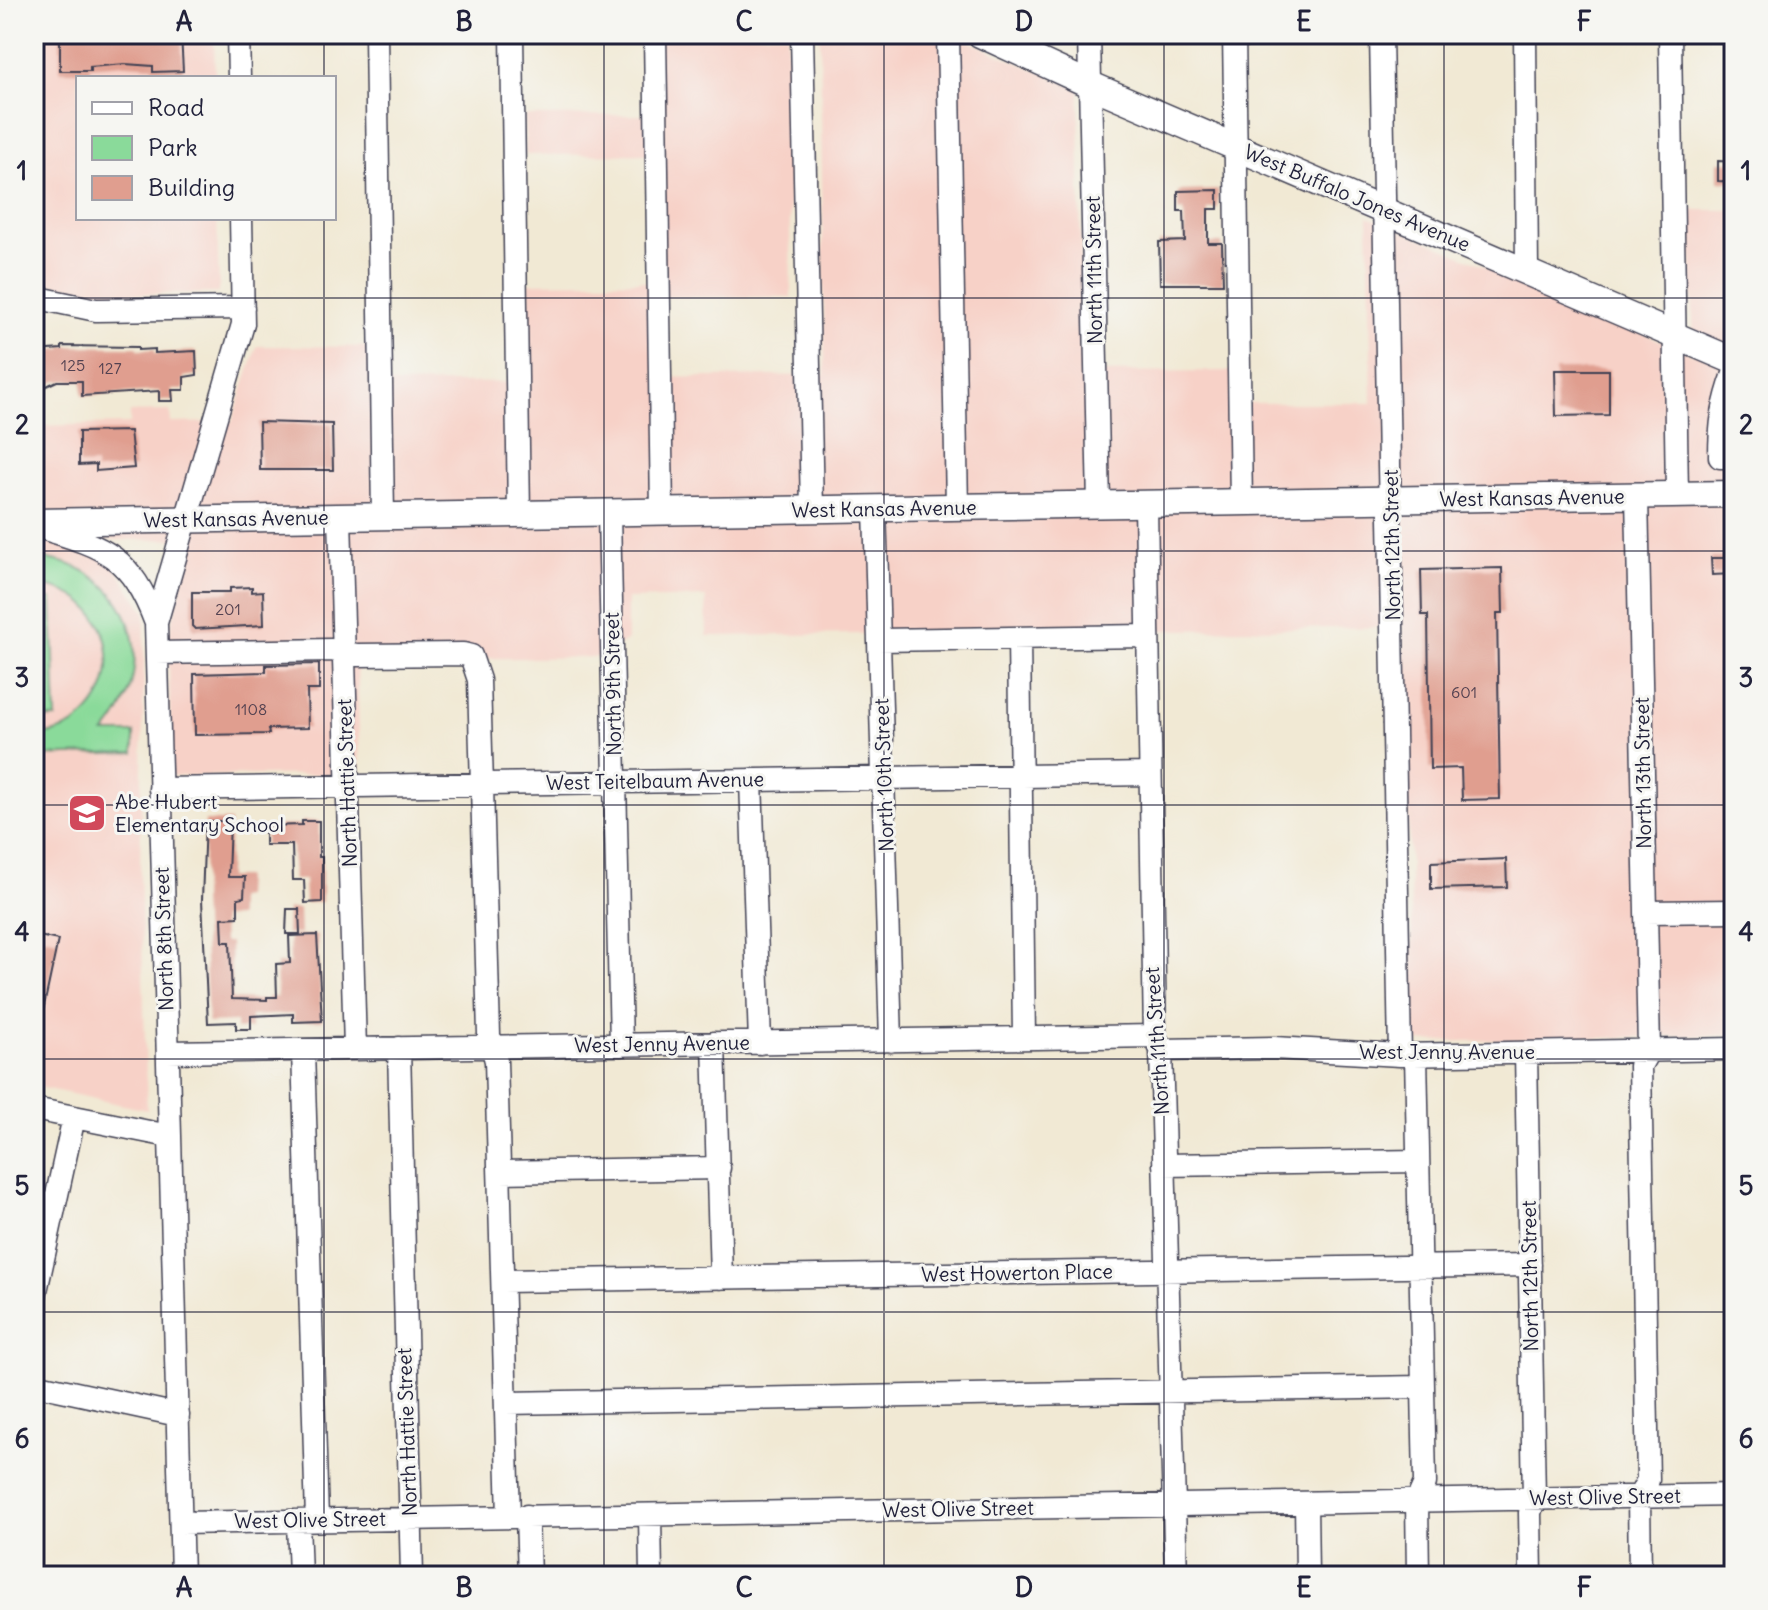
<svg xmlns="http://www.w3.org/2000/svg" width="1768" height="1610" font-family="Delius,sans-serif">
  <rect width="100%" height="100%" fill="#f6f6f2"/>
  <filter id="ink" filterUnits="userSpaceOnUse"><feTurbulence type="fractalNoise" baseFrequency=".0125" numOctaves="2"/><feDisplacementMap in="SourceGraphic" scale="16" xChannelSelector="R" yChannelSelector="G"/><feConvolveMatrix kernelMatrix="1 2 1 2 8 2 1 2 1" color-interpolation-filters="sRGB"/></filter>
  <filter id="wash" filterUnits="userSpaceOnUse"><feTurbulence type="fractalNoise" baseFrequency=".006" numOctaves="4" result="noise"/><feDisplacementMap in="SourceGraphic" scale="32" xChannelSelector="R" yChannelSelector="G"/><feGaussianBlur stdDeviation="1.8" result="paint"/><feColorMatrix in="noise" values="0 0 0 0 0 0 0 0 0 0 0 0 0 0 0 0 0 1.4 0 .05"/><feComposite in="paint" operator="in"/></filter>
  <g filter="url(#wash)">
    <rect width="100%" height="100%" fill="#f1e9d4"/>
    <!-- built -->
    <path fill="#f7d1c7" d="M 34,34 L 214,34 L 215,78 L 78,78 L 78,218 L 217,218 L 219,293 L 94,294 L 34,281 Z
      M 650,34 L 787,34 L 791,297 L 655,297 L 655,378 L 825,375 L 820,34 L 952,34 L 1079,89 L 1082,372 L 1239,371 L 1239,403 L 1372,403 L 1368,216 L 1694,355 L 1690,210 L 1734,210 L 1734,1035 L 1415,1042 L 1403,627 L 707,636 L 706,597 L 627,599 L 627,640 L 602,657 L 357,660 L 360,774 L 172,776 L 168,637 L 194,539 L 34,541 L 35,426 L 130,424 L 130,412 L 170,411 L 171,423 L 232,422 L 257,346 L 376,347 L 386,384 L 529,382 L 529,283 L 652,281 L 650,154 L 526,155 L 525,116 L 651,115 Z
      M 34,542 L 68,544 L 112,563 L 145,612 L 140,870 L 147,1110 L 34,1086 Z"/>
    <!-- green -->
    <path fill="#8ada9a" stroke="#567e6a" stroke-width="2" d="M 34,558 C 130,562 165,664 105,733 L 134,733 L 134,753 L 34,756 L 34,735 C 131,733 135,590 34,585 Z
      M 34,599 L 52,599 L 56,718 L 34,719 Z"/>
    <g id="blocks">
      <!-- building -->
      <path fill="#e09e8f" d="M 60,34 L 181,34 L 183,71 L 153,72 L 153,66 L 125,64 L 90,67 L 90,71 L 60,71 Z
        M 1718,161 L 1734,162 L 1734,182 L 1718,181 Z
        M 1218,190 L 1218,209 L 1208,209 L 1208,243 L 1222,243 L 1223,284 L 1160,284 L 1159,242 L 1185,241 L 1184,211 L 1178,211 L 1178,191 Z
        M 62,346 L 138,347 L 138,350 L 155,349 L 155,353 L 196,351 L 197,375 L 184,377 L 184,390 L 172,390 L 173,401 L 159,401 L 159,391 L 82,396 L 82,381 L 57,381 L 34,392 L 34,351 L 62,349 Z
        M 1555,370 L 1609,370 L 1609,415 L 1556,416 Z
        M 259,422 L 332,424 L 333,470 L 260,470 Z
        M 130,431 L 134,468 L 96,471 L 96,464 L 79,465 L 79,432 Z
        M 1711,558 L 1734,558 L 1734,574 L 1712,575 Z
        M 1502,568 L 1503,613 L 1497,613 L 1500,799 L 1462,800 L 1461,768 L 1430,769 L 1428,615 L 1422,615 L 1421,570 Z
        M 252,587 L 252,592 L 263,591 L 264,625 L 195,629 L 192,626 L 192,592 L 230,592 L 230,588 Z
        M 319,664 L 319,690 L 307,690 L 308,728 L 268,729 L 269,734 L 195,735 L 194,674 L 266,672 L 266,665 Z
        M 205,821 L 230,821 L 228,877 L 245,877 L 244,897 L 238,898 L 238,917 L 222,918 L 223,942 L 230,942 L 232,999 L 267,1000 L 267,997 L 277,997 L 276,964 L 290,963 L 289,936 L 317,935 L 322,1021 L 293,1022 L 293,1014 L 251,1016 L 251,1029 L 236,1029 L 236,1022 L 208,1023 L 202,900 Z
        M 302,821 L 319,821 L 319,857 L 322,857 L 322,902 L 305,903 L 304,880 L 293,880 L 292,845 L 265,845 L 265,826 L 302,825 Z
        M 1506,859 L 1507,887 L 1431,889 L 1431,862 Z
        M 287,909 L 299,909 L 300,934 L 286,934 Z
        M 34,935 L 58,940 L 40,1025 L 34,1024 Z"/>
    </g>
  </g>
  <g filter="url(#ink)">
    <use href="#blocks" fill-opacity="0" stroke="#414052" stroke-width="2"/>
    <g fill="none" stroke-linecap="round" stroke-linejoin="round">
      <!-- minor casing -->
      <g stroke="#414052" stroke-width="25">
        <path id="minor" d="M 238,34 L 239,78
          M 376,34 L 383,517
          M 512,34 L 519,515
          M 655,34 L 662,513
          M 802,34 L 812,510
          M 948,34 L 957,507
          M 1089,34 L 1099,506
          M 1234,34 L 1241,503
          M 1381,34 L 1400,1055
          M 1525,34 L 1527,272
          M 1670,34 L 1677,495
          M 34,297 L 96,310 L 243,308
          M 1734,374 C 1723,404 1720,424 1720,457 L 1734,457
          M 1637,496 L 1649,1050 L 1640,1066 L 1648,1480 L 1639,1497 L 1640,1576
          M 1146,505 L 1155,1036 L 1161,1050 L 1176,1576
          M 875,509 L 891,1041
          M 609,514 L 621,1045
          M 340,517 L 355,1049
          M 35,526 C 103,547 129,552 156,623
          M 1019,638 L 1024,1038
          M 879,640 L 1147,636
          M 157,653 L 331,650 L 357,655 L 463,654 L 471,656 L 479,680 L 489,1035 L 496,1061 L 509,1517
          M 751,780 L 760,1043
          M 160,789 L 1149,774
          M 1646,912 L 1734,911
          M 714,1043 L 721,1278
          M 399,1048 L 412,1576
          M 303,1050 L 317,1520
          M 1161,1050 L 1274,1048 L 1400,1055 L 1734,1049
          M 168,1052 L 1155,1036
          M 1526,1053 L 1534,1499 L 1530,1513 L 1531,1576
          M 1416,1055 L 1425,1483 L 1417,1501 L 1418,1576
          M 34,1109 L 169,1136
          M 1164,1165 L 1418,1161
          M 500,1172 L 719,1168
          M 503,1281 L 1530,1265
          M 34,1300 L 74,1117
          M 34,1384 L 178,1415
          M 506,1403 L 1422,1387
          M 1306,1503 L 1307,1576
          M 650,1515 L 651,1576
          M 527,1516 L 529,1576
          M 298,1521 L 300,1576
          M 181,1523 L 1734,1495
          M 182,1576 L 156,623 L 243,324 L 241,218"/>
      </g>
      <!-- major casing -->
      <g stroke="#414052" stroke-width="29">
        <path id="major" d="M 980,34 L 1091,85 L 1734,361
          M 34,522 L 1734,494"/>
      </g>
      <!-- minor -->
      <use href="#minor" stroke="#fff" stroke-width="22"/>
      <!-- major -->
      <use href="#major" stroke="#fff" stroke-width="26"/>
    </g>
  </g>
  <!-- grid -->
  <path fill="none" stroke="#22223b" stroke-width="2" stroke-opacity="0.55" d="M 324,34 L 324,78M 604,34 L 604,1576M 884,34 L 884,1576M 1164,34 L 1164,1576M 1444,34 L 1444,1576M 324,218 L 324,1576M 34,298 L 1734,298M 34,551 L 1734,551M 34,805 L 1734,805M 34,1059 L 1734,1059M 34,1312 L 1734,1312"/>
  <!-- icons -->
  <defs>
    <g id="school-square" transform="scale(2)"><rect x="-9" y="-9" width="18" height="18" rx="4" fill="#d1495b" stroke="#f6f6f2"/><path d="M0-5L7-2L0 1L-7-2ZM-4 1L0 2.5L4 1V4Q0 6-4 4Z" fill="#fff"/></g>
  </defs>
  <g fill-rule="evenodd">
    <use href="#school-square" x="87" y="813"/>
  </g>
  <g text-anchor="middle" stroke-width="6" stroke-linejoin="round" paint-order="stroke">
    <!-- number labels -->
    <g font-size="16" fill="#524150">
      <text x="73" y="371">125</text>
      <text x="110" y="374">127</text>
      <text x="228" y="615">201</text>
      <text x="1464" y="698">601</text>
      <text x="251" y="715">1108</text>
    </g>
    <!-- street labels -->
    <g font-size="20" fill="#22223b" stroke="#f6f6f2">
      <text transform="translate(1357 198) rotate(23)" y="7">West Buffalo Jones Avenue</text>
      <text transform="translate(1094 270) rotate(-91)" y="7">North 11th Street</text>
      <text transform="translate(1532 498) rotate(-1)" y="7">West Kansas Avenue</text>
      <text transform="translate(884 509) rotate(-1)" y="7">West Kansas Avenue</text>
      <text transform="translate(236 519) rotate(-1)" y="7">West Kansas Avenue</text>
      <text transform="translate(1392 545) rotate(-91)" y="7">North 12th Street</text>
      <text transform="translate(613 684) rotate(-91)" y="7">North 9th Street</text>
      <text transform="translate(1643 773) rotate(-91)" y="7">North 13th Street</text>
      <text transform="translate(884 775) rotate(-92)" y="7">North 10th Street</text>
      <text transform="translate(655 781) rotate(-1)" y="7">West Teitelbaum Avenue</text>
      <text transform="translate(347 783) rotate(-92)" y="7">North Hattie Street</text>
      <text transform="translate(164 939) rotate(-92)" y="7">North 8th Street</text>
      <text transform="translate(1157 1041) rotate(-94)" y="7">North 11th Street</text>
      <text transform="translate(662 1044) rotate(-1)" y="7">West Jenny Avenue</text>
      <text x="1447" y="1059">West Jenny Avenue</text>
      <text transform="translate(1017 1273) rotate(-1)" y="7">West Howerton Place</text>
      <text transform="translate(1530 1276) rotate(-91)" y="7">North 12th Street</text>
      <text transform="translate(407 1432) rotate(-92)" y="7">North Hattie Street</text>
      <text transform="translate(1605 1497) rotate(-1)" y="7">West Olive Street</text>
      <text transform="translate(958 1509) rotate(-1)" y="7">West Olive Street</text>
      <text transform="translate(310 1520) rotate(-1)" y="7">West Olive Street</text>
    </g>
    <!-- poi labels -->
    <g font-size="20" fill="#22223b" stroke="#f6f6f2" text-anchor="start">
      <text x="115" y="809">Abe Hubert<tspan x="115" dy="23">Elementary School</tspan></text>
    </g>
  </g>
  <!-- margin -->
  <rect width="1768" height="1610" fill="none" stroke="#f6f6f2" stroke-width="88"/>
  <!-- legend -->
  <rect x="76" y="76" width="260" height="144" fill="#f6f6f2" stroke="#a1a1a9" stroke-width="2"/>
  <rect x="92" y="102" width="40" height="12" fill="#ffffff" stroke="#a1a1a9" stroke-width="2"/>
  <text x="148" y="116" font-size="24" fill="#22223b">Road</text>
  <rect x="92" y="136" width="40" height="24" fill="#8ada9a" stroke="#a1a1a9" stroke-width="2"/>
  <text x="148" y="156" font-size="24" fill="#22223b">Park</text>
  <rect x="92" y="176" width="40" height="24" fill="#e09e8f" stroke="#a1a1a9" stroke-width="2"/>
  <text x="148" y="196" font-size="24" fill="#22223b">Building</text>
  <rect x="44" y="44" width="1680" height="1522" fill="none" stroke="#22223b" stroke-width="3"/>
  <g font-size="26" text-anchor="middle" font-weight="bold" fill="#22223b">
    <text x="184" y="31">A</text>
    <text x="464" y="31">B</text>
    <text x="744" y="31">C</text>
    <text x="1024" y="31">D</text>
    <text x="1304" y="31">E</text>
    <text x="1584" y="31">F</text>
    <text x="22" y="180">1</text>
    <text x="1746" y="180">1</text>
    <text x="22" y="434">2</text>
    <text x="1746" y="434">2</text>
    <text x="22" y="687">3</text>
    <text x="1746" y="687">3</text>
    <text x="22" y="941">4</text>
    <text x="1746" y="941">4</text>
    <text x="22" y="1195">5</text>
    <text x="1746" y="1195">5</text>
    <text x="22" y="1448">6</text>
    <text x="1746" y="1448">6</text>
    <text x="184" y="1597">A</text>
    <text x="464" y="1597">B</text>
    <text x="744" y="1597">C</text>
    <text x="1024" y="1597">D</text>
    <text x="1304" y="1597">E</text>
    <text x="1584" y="1597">F</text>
  </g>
</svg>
